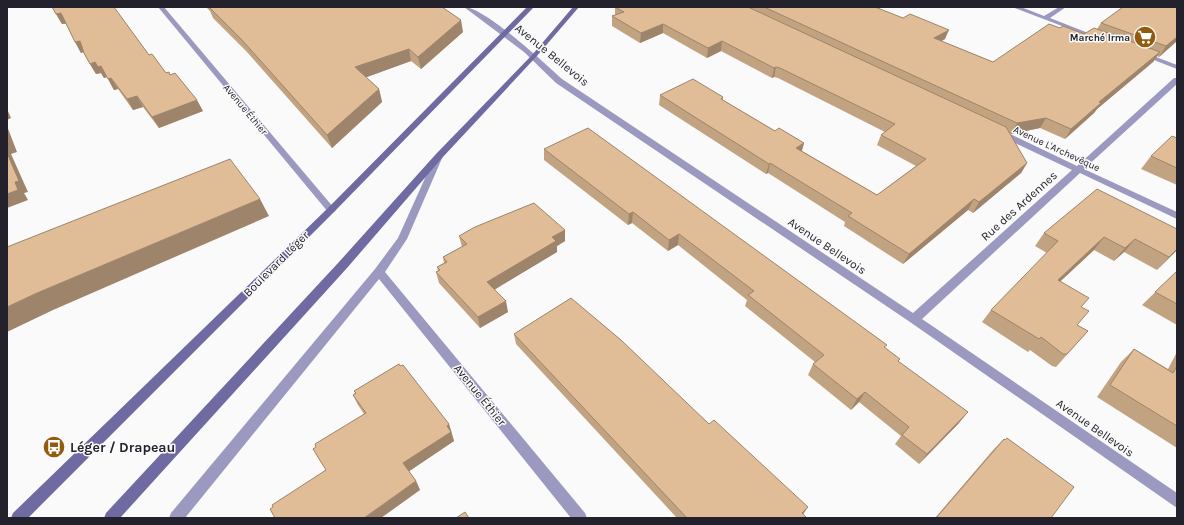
<svg xmlns="http://www.w3.org/2000/svg" width="1184" height="525" font-family="Karla,sans-serif">
  <rect width="100%" height="100%" fill="#fafafa"/>
  <g fill="none" stroke-linecap="round" stroke-linejoin="round">
    <!-- minor -->
    <path fill="#9b99c0" fill-rule="evenodd" d="M 158,7 L 164,7 L 334,208 L 336,210 L 334,212 L 328,212 Z
      M 464,7 C 484,7 545,63 562,79 L 913,313 L 1072,170 L 998,135 L 998,131 L 1004,131 L 1077,166 L 1174,78 L 1177,78 L 1177,84 L 1084,169 L 1177,212 L 1177,219 L 1080,173 L 922,319 L 1177,493 L 1177,508 L 910,322 L 556,83 L 524,52 Z
      M 1012,7 L 1021,7 L 1044,16 L 1059,7 L 1066,7 L 1050,18 L 1101,38 L 1096,39 Z
      M 1143,52 L 1177,65 L 1177,69 L 1141,55 L 1141,53 Z
      M 439,153 L 443,156 L 407,239 L 385,272 L 585,513 L 587,518 L 571,518 L 379,279 L 185,518 L 169,518 L 171,513 L 375,269 L 398,238 L 435,156 Z"/>
    <!-- secondary -->
    <path fill="#6f6aa1" fill-rule="evenodd" d="M 527,7 L 534,7 L 334,212 L 28,518 L 11,518 L 13,513 L 328,208 Z
      M 573,7 L 579,7 L 536,57 L 442,158 L 347,268 L 120,518 L 104,518 L 106,513 L 339,262 L 436,154 L 532,55 Z"/>
  </g>
  <!-- wall -->
  <path fill="#c1a382" d="M 52,7 L 149,55 L 166,73 L 170,75 L 203,111 L 159,128 L 143,107 L 133,110 L 118,89 L 114,90 L 107,77 L 104,78 L 101,73 L 96,74 L 83,52 L 81,53 L 66,24 L 62,24 Z
    M 206,7 L 442,7 L 463,32 L 421,69 L 411,61 L 366,77 L 379,89 L 382,102 L 332,148 L 247,52 L 213,18 L 210,11 Z
    M 615,7 L 875,7 L 945,39 L 941,41 L 993,62 L 1060,28 L 1084,34 L 1097,29 L 1101,23 L 1177,7 L 1177,41 L 1159,57 L 1157,56 L 1153,62 L 1097,109 L 1094,113 L 1065,139 L 1040,128 L 1011,134 L 1009,133 L 1027,163 L 1021,173 L 973,213 L 968,210 L 903,264 L 844,226 L 845,222 L 768,173 L 766,174 L 659,105 L 660,95 L 723,97 L 723,100 L 775,131 L 804,143 L 802,151 L 877,195 L 916,166 L 877,145 L 881,135 L 885,132 L 778,78 L 774,77 L 772,78 L 721,51 L 707,58 L 663,33 L 640,43 L 612,26 L 612,16 L 615,15 Z
    M 1177,138 L 1177,185 L 1141,169 L 1151,156 Z
    M 544,149 L 885,348 L 959,423 L 919,464 L 895,444 L 901,436 L 859,402 L 851,410 L 808,375 L 813,364 L 815,362 L 745,306 L 747,300 L 678,245 L 668,251 L 632,223 L 628,225 L 544,160 Z
    M 1177,229 L 1177,250 L 1157,270 L 1124,252 L 1114,261 L 1094,250 L 1060,281 L 1081,307 L 1077,325 L 1088,331 L 1056,367 L 1052,366 L 1030,350 L 1028,352 L 982,322 L 991,310 L 1047,253 L 1035,246 L 1044,233 Z
    M 459,236 L 565,241 L 557,246 L 557,252 L 495,289 L 508,312 L 480,328 L 439,283 L 436,272 L 438,271 L 437,267 L 444,263 L 443,257 L 462,247 Z
    M 1177,271 L 1177,325 L 1142,305 Z
    M 514,334 L 803,514 L 807,518 L 677,518 L 516,344 Z
    M 1134,349 L 1168,369 L 1177,352 L 1177,448 L 1097,397 L 1121,362 Z
    M 354,391 L 449,424 L 454,441 L 409,471 L 416,481 L 420,490 L 273,507 L 326,470 L 364,414 L 358,405 L 353,395 L 355,393 Z
    M 1004,439 L 1051,518 L 935,518 L 994,449 Z"/>
  <!-- shaded-wall -->
  <path fill="#9d846a" d="M 61,13 L 67,23 L 62,24 L 56,14 Z
    M 461,20 L 463,32 L 421,69 L 418,57 Z
    M 663,24 L 663,33 L 640,43 L 641,33 Z
    M 949,30 L 945,39 L 930,48 L 934,38 Z
    M 1177,37 L 1177,41 L 1159,57 L 1166,46 Z
    M 80,41 L 86,51 L 81,53 L 75,42 Z
    M 722,41 L 721,51 L 707,58 L 708,48 Z
    M 409,49 L 411,61 L 359,80 L 355,67 Z
    M 1160,52 L 1153,62 L 1097,109 L 1094,113 L 1065,139 L 1071,129 L 1099,102 Z
    M 95,62 L 101,66 L 107,77 L 104,78 L 101,73 L 96,74 L 90,64 Z
    M 776,67 L 774,77 L 772,78 L 774,68 Z
    M 111,78 L 118,89 L 114,90 L 108,79 Z
    M 379,89 L 382,102 L 332,148 L 327,135 Z
    M 137,96 L 143,107 L 133,110 L 127,99 Z
    M 197,100 L 203,111 L 159,128 L 152,117 Z
    M 7,109 L 11,118 L 7,120 Z
    M 1046,118 L 1040,128 L 1011,134 L 1017,123 Z
    M 7,126 L 17,152 L 11,154 L 28,192 L 24,193 L 28,200 L 7,208 L 7,194 L 15,182 L 7,153 Z
    M 804,143 L 801,153 L 796,148 Z
    M 770,163 L 768,173 L 766,174 L 769,164 Z
    M 1027,163 L 1021,173 L 973,213 L 979,202 Z
    M 260,199 L 269,216 L 53,310 L 7,332 L 7,307 L 37,293 Z
    M 974,199 L 968,210 L 903,264 L 909,254 Z
    M 633,212 L 632,223 L 628,225 L 629,214 Z
    M 565,230 L 565,241 L 557,246 L 557,252 L 489,293 L 487,282 L 552,237 Z
    M 679,234 L 678,245 L 668,251 L 669,240 Z
    M 1104,237 L 1094,250 L 1048,293 L 1058,280 Z
    M 1135,239 L 1124,252 L 1114,261 L 1125,248 Z
    M 1177,249 L 1177,250 L 1157,270 L 1169,257 Z
    M 506,301 L 508,312 L 480,328 L 478,317 Z
    M 865,392 L 859,402 L 851,410 L 857,399 Z
    M 968,412 L 959,423 L 919,464 L 927,454 Z
    M 449,424 L 454,441 L 408,472 L 403,463 Z
    M 416,481 L 420,490 L 381,518 L 364,518 Z
    M 808,507 L 802,516 L 802,513 Z"/>
  <!-- building -->
  <path fill="#e0bd97" stroke="#9d846a" d="M 52,7 L 114,7 L 149,55 L 152,54 L 166,73 L 169,72 L 170,75 L 175,73 L 197,100 L 152,117 L 137,96 L 127,99 L 111,78 L 108,79 L 101,66 L 98,67 L 95,62 L 90,64 L 84,53 L 80,41 L 75,42 L 61,13 L 56,14 Z
    M 209,7 L 442,7 L 461,20 L 418,57 L 409,49 L 355,67 L 379,89 L 327,135 L 242,40 Z
    M 615,7 L 748,7 L 1006,127 L 1027,163 L 979,202 L 974,199 L 909,254 L 848,216 L 852,213 L 770,163 L 769,164 L 660,95 L 693,79 L 723,97 L 721,99 L 775,131 L 779,128 L 804,143 L 796,148 L 877,195 L 926,159 L 881,135 L 895,124 L 780,68 L 776,67 L 774,68 L 722,41 L 708,48 L 663,24 L 641,33 L 612,16 L 624,12 Z
    M 764,7 L 875,7 L 903,18 L 910,14 L 949,30 L 934,38 L 993,62 L 1049,24 L 1060,28 L 1063,26 L 1084,34 L 1094,28 L 1160,52 L 1099,102 L 1101,103 L 1071,129 L 1046,118 L 1017,123 Z
    M 1123,7 L 1177,7 L 1177,37 L 1166,46 L 1101,23 Z
    M 588,128 L 887,345 L 884,347 L 900,359 L 898,361 L 968,412 L 927,454 L 902,435 L 909,427 L 865,392 L 857,399 L 813,364 L 824,355 L 748,295 L 754,291 L 679,234 L 669,240 L 633,212 L 629,214 L 544,149 Z
    M 1172,136 L 1177,138 L 1177,168 L 1151,156 Z
    M 7,153 L 19,181 L 15,182 L 18,190 L 7,194 Z
    M 230,159 L 260,199 L 37,293 L 7,307 L 7,247 Z
    M 1097,189 L 1177,229 L 1177,249 L 1169,257 L 1135,239 L 1125,248 L 1104,237 L 1058,280 L 1089,298 L 1081,307 L 1089,311 L 1077,325 L 1088,331 L 1067,354 L 1063,354 L 1041,337 L 1039,339 L 991,310 L 1058,241 L 1044,233 Z
    M 534,203 L 565,230 L 552,237 L 556,241 L 487,282 L 506,301 L 478,317 L 436,272 L 440,270 L 437,267 L 447,262 L 443,257 L 467,244 L 459,236 L 475,227 Z
    M 1177,271 L 1177,304 L 1155,292 Z
    M 571,298 L 621,340 L 709,424 L 714,420 L 808,507 L 802,513 L 807,518 L 687,518 L 514,334 Z
    M 1134,349 L 1173,373 L 1177,366 L 1177,426 L 1110,385 Z
    M 399,364 L 400,366 L 403,365 L 449,424 L 447,426 L 451,432 L 403,463 L 416,481 L 364,518 L 275,518 L 270,509 L 273,507 L 272,505 L 326,470 L 313,449 L 316,447 L 315,444 L 366,413 L 353,395 L 356,393 L 354,391 Z
    M 1007,438 L 1074,487 L 1051,518 L 936,518 L 1004,439 L 1005,440 Z
    M 465,512 L 469,518 L 456,518 Z"/>
  <!-- icons -->
  <defs>
    <g id="supermarket-disc" transform="scale(1.15)"><circle r="9.5" fill="#915b10" stroke="#fafafa"/><path d="M-6-5.5h2.5l.6 2H6L4.5 2H-2.5L-4.4-4H-6ZM-1.5 3.2a1.3 1.3 0 1 0 .1 0ZM3 3.2a1.3 1.3 0 1 0 .1 0Z" fill="#fff"/></g>
    <g id="bus-disc" transform="scale(1.15)"><circle r="9.5" fill="#915b10" stroke="#fafafa"/><path d="M-5-6H5V4H4V6H2V4H-2V6H-4V4H-5ZM-3.5-4V0h7V-4ZM-3.5 1.2v1.5H-2V1.2ZM2 1.2v1.5H3.5V1.2Z" fill="#fff"/></g>
  </defs>
  <g fill-rule="evenodd">
    <use href="#supermarket-disc" x="1145" y="37"/>
    <use href="#bus-disc" x="54" y="447"/>
  </g>
  <g text-anchor="middle" stroke-width="3" stroke-linejoin="round" paint-order="stroke">
    <!-- far-poi labels -->
    <g font-size="10" font-weight="bold" fill="#22212c" stroke="#fafafa" text-anchor="end">
      <text x="1130" y="41">Marché Irma</text>
    </g>
    <!-- far-street labels -->
    <g font-size="10" fill="#22212c" stroke="#fafafa">
      <text transform="translate(246 109) rotate(50)" y="4">Avenue Éthier</text>
      <text transform="translate(1057 148) rotate(25)" y="4">Avenue L'Archevêque</text>
    </g>
    <!-- street labels -->
    <g font-size="12" fill="#22212c" stroke="#fafafa">
      <text transform="translate(552 55) rotate(39)" y="4">Avenue Bellevois</text>
      <text transform="translate(1019 206) rotate(-42)" y="4">Rue des Ardennes</text>
      <text transform="translate(827 246) rotate(34)" y="4">Avenue Bellevois</text>
      <text transform="translate(276 264) rotate(-45)" y="4">Boulevard Léger</text>
      <text transform="translate(480 395) rotate(51)" y="4">Avenue Éthier</text>
      <text transform="translate(1095 428) rotate(35)" y="4">Avenue Bellevois</text>
    </g>
    <!-- near-poi labels -->
    <g font-size="14" font-weight="bold" fill="#22212c" stroke="#fafafa" text-anchor="start">
      <text x="70" y="452">Léger / Drapeau</text>
    </g>
  </g>
  <!-- border -->
  <rect width="1184" height="525" fill="none" stroke="#22212c" stroke-width="16"/>
</svg>
